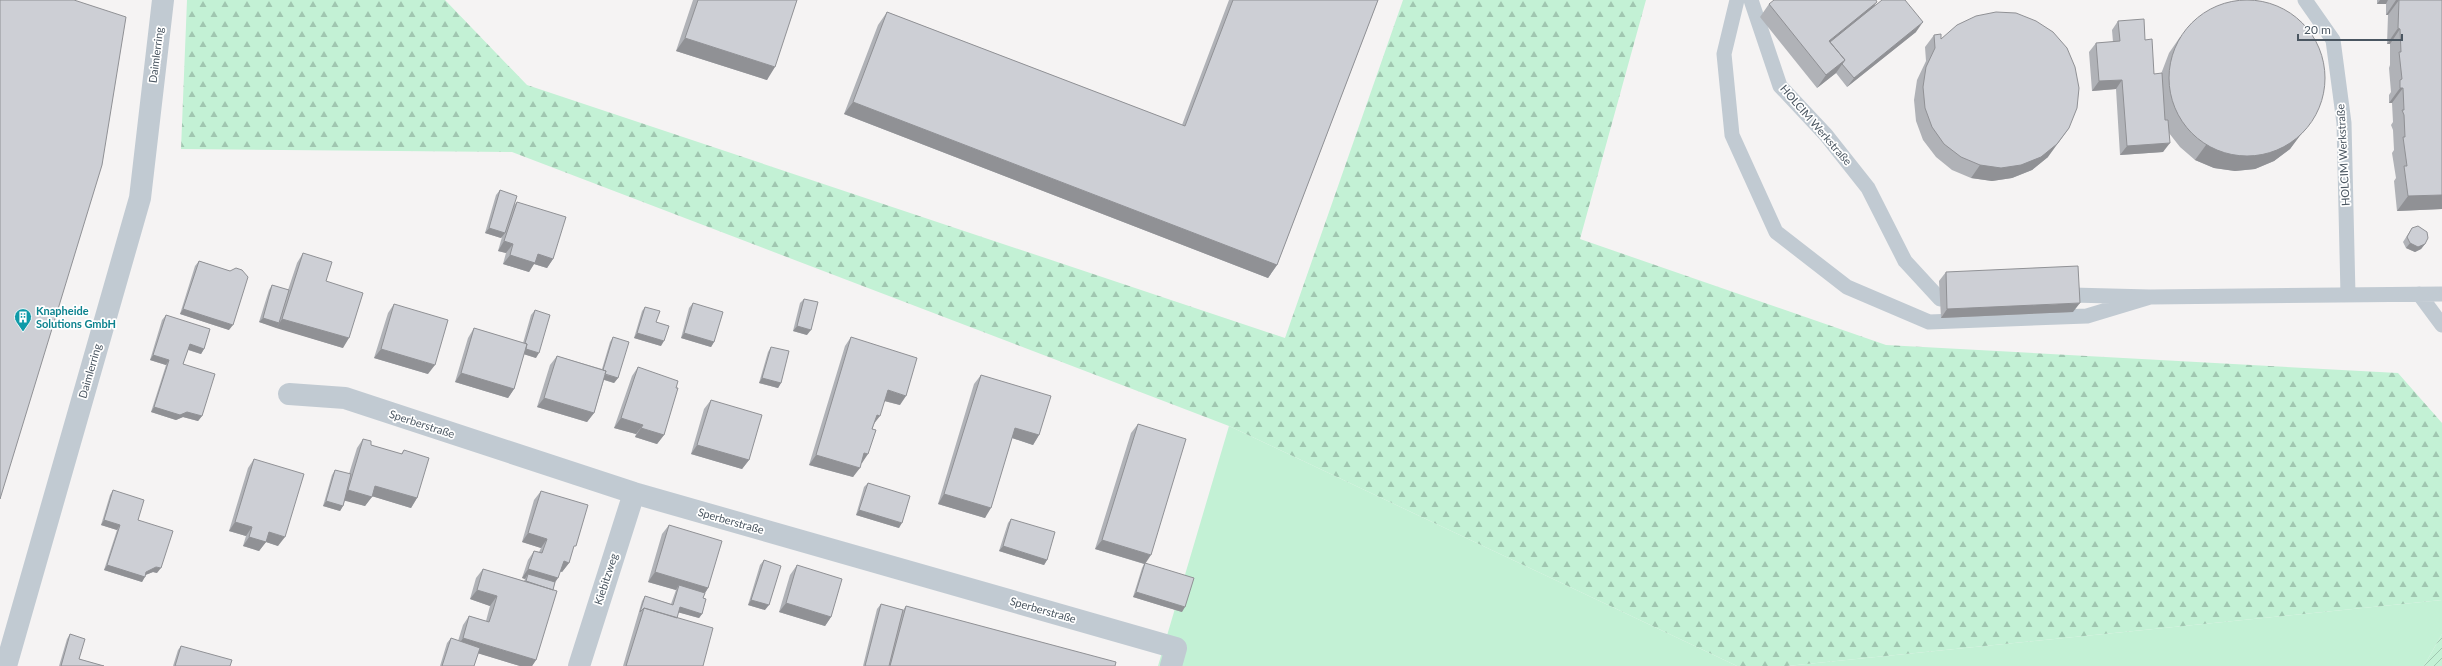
<svg xmlns="http://www.w3.org/2000/svg" width="2442" height="666" font-family="Lato,sans-serif">
  <defs>
    <pattern id="forest-firs" width="22" height="20" patternUnits="userSpaceOnUse"><rect width="22" height="20" fill="#c3f1d5"/><path d="M5 1l3.5 6h-7zM16 11l3.5 6h-7z" fill="#a0c6b0"/></pattern>
    <pattern id="garden-furrows" width="10" height="10" patternUnits="userSpaceOnUse"><rect width="10" height="10" fill="#c3f1d5"/><path d="M-1 1l2-2M0 10L10 0M9 11l2-2" fill="none" stroke="#a0c6b0"/></pattern>
  </defs>
  <rect width="100%" height="100%" fill="#f5f3f3"/>
  <!-- grass -->
  <path fill="#c3f1d5" d="M 1229,426 L 1737,666 L 1158,666 Z
    M 2442,600 L 2442,634 L 2424,666 L 1787,666 Z"/>
  <!-- forest -->
  <path fill="url(#forest-firs)" d="M 187,0 L 445,0 L 527,85 L 1285,338 L 1403,0 L 1646,0 L 1580,239 L 1886,345 L 2398,373 L 2442,423 L 2442,600 L 1787,666 L 1737,666 L 1229,426 L 512,152 L 181,149 Z"/>
  <!-- garden -->
  <path fill="url(#garden-furrows)" d="M 2442,634 L 2442,666 L 2424,666 Z"/>
  <g fill="none" stroke-linecap="round" stroke-linejoin="round">
    <!-- lane -->
    <path stroke="#c1cad2" stroke-width="15" d="M 1737,0 L 1724,54 L 1732,135 L 1776,232 L 1847,287 L 1929,322 L 2087,316 L 2150,297
      M 1751,0 L 1780,86 L 1826,135 L 1868,188 L 1905,261 L 1940,299
      M 2305,0 L 2333,40 L 2344,123 L 2348,295
      M 2419,294 L 2442,325
      M 2072,295 L 2150,297 L 2442,294"/>
    <!-- street -->
    <path stroke="#c1cad2" stroke-width="22" d="M 289,394 L 345,398 L 634,493 L 1176,648 L 1171,666
      M 6,666 L 140,198 L 163,0
      M 579,666 L 634,493"/>
  </g>
  <!-- wall -->
  <path fill="#b0b2b7" d="M 693,0 L 797,0 L 767,80 L 676,51 Z
    M 1229,0 L 1378,0 L 1277,265 L 1268,278 L 844,114 L 878,25 L 887,12 L 1182,125 Z
    M 2377,0 L 2442,0 L 2442,209 L 2397,211 L 2394,181 L 2396,178 L 2392,153 L 2394,150 L 2393,130 L 2391,125 L 2393,122 L 2392,103 L 2389,103 L 2389,95 L 2391,92 L 2389,68 L 2390,65 L 2390,44 L 2387,44 L 2388,15 L 2386,15 L 2386,4 L 2377,4 Z
    M 1769,4 L 1875,5 L 1916,32 L 1847,87 L 1836,73 L 1817,88 L 1760,17 Z
    M 2118,21 L 2145,40 L 2154,74 L 2161,74 L 2169,53 L 2180,37 L 2313,118 L 2290,149 L 2274,161 L 2255,169 L 2235,171 L 2214,168 L 2195,160 L 2180,147 L 2169,133 L 2163,152 L 2120,155 L 2116,89 L 2092,91 L 2089,52 L 2096,43 L 2113,42 L 2112,30 Z
    M 1934,35 L 1941,39 L 2048,157 L 2032,170 L 2012,178 L 1992,181 L 1971,178 L 1952,170 L 1936,157 L 1923,140 L 1916,121 L 1914,100 L 1917,80 L 1926,61 L 1925,47 Z
    M 500,190 L 513,206 L 517,202 L 553,259 L 547,268 L 534,264 L 529,272 L 503,264 L 506,253 L 498,251 L 502,237 L 501,238 L 485,233 L 496,195 Z
    M 2412,228 L 2425,244 L 2421,249 L 2415,252 L 2406,248 L 2403,242 Z
    M 303,253 L 326,281 L 343,348 L 259,322 L 269,290 L 272,285 L 288,290 L 297,263 Z
    M 199,261 L 230,271 L 229,330 L 180,314 L 195,266 Z
    M 1946,272 L 2073,312 L 1941,318 L 1939,281 Z
    M 804,299 L 807,335 L 793,331 L 800,303 Z
    M 693,303 L 714,342 L 711,347 L 681,338 L 689,308 Z
    M 394,304 L 428,374 L 374,358 L 388,313 Z
    M 645,307 L 656,322 L 661,346 L 634,338 L 642,311 Z
    M 535,310 L 536,358 L 524,354 L 514,389 L 508,398 L 455,382 L 468,338 L 474,328 L 523,343 L 531,315 Z
    M 166,315 L 204,349 L 201,354 L 188,350 L 183,364 L 202,416 L 198,421 L 183,417 L 176,420 L 151,412 L 166,365 L 150,360 L 162,320 Z
    M 613,337 L 618,378 L 614,383 L 604,380 L 594,413 L 587,422 L 537,407 L 550,365 L 557,356 L 602,369 L 610,342 Z
    M 851,337 L 900,405 L 884,401 L 874,424 L 862,463 L 861,463 L 853,477 L 809,465 L 845,346 Z
    M 771,347 L 781,383 L 778,388 L 759,383 L 768,352 Z
    M 638,367 L 676,388 L 664,435 L 657,444 L 635,437 L 636,434 L 614,428 L 632,376 Z
    M 981,375 L 1039,435 L 1033,445 L 1012,438 L 985,518 L 938,504 L 974,384 Z
    M 711,400 L 749,460 L 742,469 L 691,454 L 704,409 Z
    M 1138,424 L 1145,563 L 1182,612 L 1133,597 L 1142,568 L 1144,564 L 1095,549 L 1131,433 Z
    M 363,439 L 371,445 L 401,454 L 404,450 L 417,498 L 411,508 L 372,496 L 365,506 L 345,500 L 343,506 L 340,511 L 323,506 L 332,475 L 335,470 L 349,474 L 357,448 Z
    M 254,459 L 278,546 L 266,542 L 259,551 L 243,546 L 246,536 L 229,531 L 248,468 Z
    M 868,483 L 899,528 L 856,515 L 864,487 Z
    M 113,490 L 138,520 L 157,573 L 153,572 L 145,575 L 142,582 L 104,570 L 117,530 L 101,525 L 110,495 Z
    M 541,491 L 572,551 L 569,563 L 562,572 L 560,571 L 555,582 L 536,660 L 532,666 L 520,666 L 478,653 L 474,666 L 440,666 L 447,643 L 451,638 L 458,641 L 463,625 L 469,616 L 486,621 L 490,606 L 470,599 L 476,578 L 483,569 L 524,581 L 525,579 L 522,578 L 528,560 L 534,551 L 539,552 L 541,548 L 522,542 L 534,500 Z
    M 1011,519 L 1047,560 L 1044,565 L 999,551 L 1008,523 Z
    M 669,525 L 708,588 L 705,593 L 703,598 L 702,614 L 699,618 L 678,612 L 677,618 L 703,666 L 623,666 L 642,601 L 645,596 L 671,604 L 676,590 L 648,582 L 662,534 Z
    M 764,560 L 765,610 L 748,605 L 760,565 Z
    M 797,565 L 831,617 L 825,626 L 779,612 L 790,575 Z
    M 881,604 L 903,610 L 906,606 L 1115,666 L 863,666 L 877,609 Z
    M 70,634 L 79,659 L 104,666 L 59,666 L 67,639 Z
    M 181,646 L 230,666 L 173,666 L 178,650 Z"/>
  <!-- shaded-wall -->
  <path fill="#909195" d="M 2380,0 L 2388,0 L 2386,4 L 2377,4 Z
    M 2396,0 L 2399,0 L 2388,15 L 2386,15 Z
    M 1877,2 L 1868,15 L 1829,47 L 1829,41 Z
    M 1923,22 L 1916,32 L 1847,87 L 1854,78 Z
    M 2398,28 L 2400,29 L 2390,44 L 2387,44 Z
    M 685,38 L 775,67 L 767,80 L 676,51 Z
    M 1845,60 L 1836,73 L 1817,88 L 1826,75 Z
    M 2122,80 L 2116,89 L 2092,91 L 2099,81 Z
    M 2400,88 L 2403,88 L 2392,103 L 2389,103 Z
    M 853,102 L 1277,265 L 1268,278 L 844,114 Z
    M 2313,118 L 2290,149 L 2274,161 L 2255,169 L 2235,171 L 2214,168 L 2195,160 L 2206,145 Z
    M 2069,128 L 2048,157 L 2032,170 L 2012,178 L 1992,181 L 1971,178 L 1980,165 Z
    M 2170,143 L 2163,152 L 2120,155 L 2127,146 Z
    M 2442,195 L 2442,209 L 2397,211 L 2408,196 Z
    M 489,228 L 505,233 L 501,238 L 485,233 Z
    M 504,241 L 513,244 L 506,253 L 498,251 Z
    M 2410,243 L 2425,244 L 2421,249 L 2415,252 L 2406,248 Z
    M 538,254 L 553,259 L 547,268 L 534,264 L 529,272 L 503,264 L 510,255 Z
    M 2080,303 L 2073,312 L 1941,318 L 1947,309 Z
    M 183,309 L 233,325 L 229,330 L 180,314 Z
    M 263,318 L 279,323 L 276,328 L 259,322 Z
    M 282,319 L 349,338 L 343,348 L 276,328 Z
    M 797,326 L 811,330 L 807,335 L 793,331 Z
    M 637,333 L 664,341 L 661,346 L 634,338 Z
    M 684,333 L 714,342 L 711,347 L 681,338 Z
    M 190,344 L 204,349 L 201,354 L 186,349 Z
    M 523,348 L 539,353 L 536,358 L 520,353 Z
    M 381,349 L 435,365 L 428,374 L 374,358 Z
    M 153,355 L 169,360 L 166,365 L 150,360 Z
    M 461,373 L 514,389 L 508,398 L 455,382 Z
    M 602,374 L 618,378 L 614,383 L 599,378 Z
    M 762,378 L 781,383 L 778,388 L 759,383 Z
    M 888,390 L 906,396 L 900,405 L 881,400 Z
    M 544,398 L 594,413 L 587,422 L 537,407 Z
    M 154,407 L 187,412 L 202,416 L 198,421 L 183,417 L 176,420 L 151,412 Z
    M 877,415 L 880,416 L 873,425 Z
    M 621,418 L 643,425 L 636,434 L 614,428 Z
    M 641,428 L 664,435 L 657,444 L 635,437 Z
    M 1015,428 L 1039,435 L 1033,445 L 1009,437 Z
    M 697,445 L 749,460 L 742,469 L 691,454 Z
    M 864,453 L 868,454 L 862,463 L 858,462 Z
    M 816,455 L 860,468 L 853,477 L 809,465 Z
    M 375,486 L 417,498 L 411,508 L 368,495 Z
    M 348,490 L 372,497 L 365,506 L 342,500 Z
    M 944,494 L 991,508 L 985,518 L 938,504 Z
    M 326,501 L 343,506 L 340,511 L 323,506 Z
    M 859,510 L 902,523 L 899,528 L 856,515 Z
    M 104,520 L 120,525 L 117,530 L 101,525 Z
    M 235,522 L 252,527 L 246,536 L 229,531 Z
    M 269,532 L 285,537 L 278,546 L 266,542 L 259,551 L 243,546 L 249,537 Z
    M 528,533 L 547,539 L 541,548 L 522,542 Z
    M 1102,540 L 1151,555 L 1145,564 L 1095,549 Z
    M 1003,546 L 1047,560 L 1044,565 L 999,551 Z
    M 564,561 L 569,563 L 562,572 L 557,570 Z
    M 107,565 L 146,572 L 156,567 L 161,568 L 157,573 L 153,572 L 143,576 L 145,577 L 142,582 L 104,570 Z
    M 528,569 L 558,578 L 552,587 L 528,574 L 525,579 L 522,578 Z
    M 655,572 L 708,588 L 702,598 L 679,585 L 676,590 L 648,582 Z
    M 477,590 L 497,596 L 490,606 L 470,599 Z
    M 1136,592 L 1185,607 L 1182,612 L 1133,597 Z
    M 751,600 L 769,605 L 765,610 L 748,605 Z
    M 786,603 L 831,617 L 825,626 L 779,612 Z
    M 680,607 L 702,614 L 699,618 L 677,612 Z
    M 463,638 L 536,660 L 532,666 L 520,666 L 457,647 Z"/>
  <!-- building -->
  <path fill="#cdcfd5" stroke="#909195" d="M 0,0 L 74,0 L 126,17 L 102,165 L 0,499 Z
    M 698,0 L 797,0 L 775,67 L 685,38 Z
    M 1233,0 L 1378,0 L 1277,265 L 853,102 L 887,12 L 1185,126 Z
    M 1774,0 L 1876,0 L 1877,2 L 1829,41 L 1845,60 L 1826,75 L 1769,4 Z
    M 1882,0 L 1905,0 L 1923,22 L 1854,78 L 1842,64 L 1845,60 L 1830,42 Z
    M 2399,0 L 2442,0 L 2442,195 L 2408,196 L 2404,166 L 2407,166 L 2403,137 L 2405,137 L 2404,115 L 2402,110 L 2404,110 L 2403,88 L 2400,88 L 2400,80 L 2402,79 L 2399,52 L 2401,52 L 2400,29 L 2398,28 Z
    M2169 78a78 78 0 1 1 156 0a78 78 0 1 1-156 0Z
    M 1996,12 L 2016,13 L 2036,21 L 2053,32 L 2067,48 L 2075,67 L 2079,88 L 2077,108 L 2069,128 L 2057,144 L 2041,157 L 2021,165 L 2001,168 L 1980,165 L 1961,157 L 1944,144 L 1932,127 L 1925,108 L 1923,87 L 1926,67 L 1935,48 L 1934,35 L 1941,34 L 1941,39 L 1957,25 L 1976,16 Z
    M 2144,19 L 2145,40 L 2152,39 L 2154,74 L 2162,73 L 2165,120 L 2168,120 L 2170,143 L 2127,146 L 2122,80 L 2099,81 L 2096,43 L 2120,41 L 2118,21 Z
    M 500,190 L 517,196 L 505,233 L 489,228 Z
    M 517,202 L 566,217 L 553,259 L 538,254 L 535,263 L 510,255 L 513,244 L 504,241 Z
    M 2418,226 L 2427,232 L 2428,238 L 2425,244 L 2418,247 L 2410,243 L 2407,237 L 2412,228 Z
    M 303,253 L 332,262 L 326,281 L 363,293 L 349,338 L 282,319 Z
    M 199,261 L 230,271 L 236,268 L 242,270 L 248,277 L 233,325 L 183,309 Z
    M 2078,266 L 2080,303 L 1947,309 L 1946,272 Z
    M 272,285 L 289,290 L 279,323 L 263,318 Z
    M 804,299 L 818,302 L 811,330 L 797,326 Z
    M 693,303 L 723,312 L 714,342 L 684,333 Z
    M 394,304 L 448,320 L 435,365 L 381,349 Z
    M 645,307 L 660,311 L 656,322 L 669,326 L 664,341 L 637,333 Z
    M 535,310 L 550,315 L 539,353 L 526,349 L 527,344 L 525,343 Z
    M 166,315 L 210,329 L 204,349 L 190,344 L 183,364 L 215,374 L 202,416 L 187,412 L 180,415 L 154,407 L 169,360 L 153,355 Z
    M 474,328 L 527,344 L 514,389 L 461,373 Z
    M 613,337 L 629,342 L 618,378 L 605,374 L 606,371 L 603,370 Z
    M 851,337 L 917,358 L 906,396 L 888,390 L 880,416 L 877,415 L 872,429 L 876,430 L 868,454 L 864,453 L 860,468 L 816,455 Z
    M 771,347 L 789,351 L 781,383 L 762,378 Z
    M 557,356 L 606,371 L 594,413 L 544,398 Z
    M 638,367 L 678,381 L 676,388 L 678,388 L 664,435 L 641,428 L 643,425 L 621,418 Z
    M 981,375 L 1051,396 L 1039,435 L 1015,428 L 991,508 L 944,494 Z
    M 711,400 L 762,415 L 749,460 L 697,445 Z
    M 1138,424 L 1186,439 L 1151,555 L 1102,540 Z
    M 363,439 L 371,441 L 371,445 L 402,454 L 404,450 L 429,458 L 417,498 L 375,486 L 372,497 L 348,490 Z
    M 254,459 L 304,474 L 285,537 L 269,532 L 266,542 L 249,537 L 252,527 L 235,522 Z
    M 335,470 L 351,474 L 343,506 L 326,501 Z
    M 868,483 L 910,496 L 902,523 L 859,510 Z
    M 113,490 L 144,500 L 138,520 L 173,531 L 161,568 L 156,567 L 146,572 L 145,577 L 107,565 L 120,525 L 104,520 Z
    M 541,491 L 588,505 L 576,546 L 574,546 L 569,563 L 564,561 L 558,578 L 528,569 L 534,551 L 542,553 L 547,539 L 528,533 Z
    M 1011,519 L 1055,532 L 1047,560 L 1003,546 Z
    M 669,525 L 722,541 L 708,588 L 655,572 Z
    M 764,560 L 781,566 L 769,605 L 751,600 Z
    M 1145,563 L 1194,578 L 1185,607 L 1136,592 Z
    M 797,565 L 842,579 L 831,617 L 786,603 Z
    M 483,569 L 557,591 L 536,660 L 463,638 L 469,616 L 489,622 L 493,610 L 497,596 L 477,590 Z
    M 528,574 L 555,582 L 553,590 L 526,581 Z
    M 679,585 L 705,593 L 703,598 L 706,599 L 702,614 L 680,607 L 677,618 L 644,608 L 640,612 L 645,596 L 673,605 Z
    M 881,604 L 903,610 L 889,666 L 865,666 Z
    M 906,606 L 1116,662 L 1115,666 L 890,666 Z
    M 644,608 L 713,628 L 703,666 L 626,666 Z
    M 70,634 L 85,639 L 79,659 L 104,666 L 61,666 Z
    M 451,638 L 480,648 L 474,666 L 442,666 Z
    M 181,646 L 232,660 L 230,666 L 175,666 Z"/>
  <!-- icons -->
  <defs>
    <g id="building-pin" transform="scale(0.9)"><path d="M0 17L-7.5 6A9.5 9.5 0 1 1 7.5 6Z" fill="#0f9aa8" stroke="#fff"/><path d="M-4-6H4V6H1V3H-1V6H-4ZM-2.5-4.3h1.7v1.8h-1.7ZM.8-4.3h1.7v1.8H.8ZM-2.5-1h1.7V.8h-1.7ZM.8-1h1.7V.8H.8Z" fill="#fff"/></g>
  </defs>
  <g fill-rule="evenodd">
    <use href="#building-pin" x="23" y="317"/>
  </g>
  <g text-anchor="middle" stroke-width="3.5" stroke-linejoin="round" paint-order="stroke">
    <!-- street labels -->
    <g font-size="11" fill="#4a5661" stroke="#fff">
      <text transform="translate(156 55) rotate(-83)" y="4">Daimlerring</text>
      <text transform="translate(1816 125) rotate(49)" y="4">HOLCIM Werkstraße</text>
      <text transform="translate(2343 155) rotate(-93)" y="4">HOLCIM Werkstraße</text>
      <text transform="translate(90 371) rotate(-74)" y="4">Daimlerring</text>
      <text transform="translate(422 424) rotate(18)" y="4">Sperberstraße</text>
      <text transform="translate(731 521) rotate(16)" y="4">Sperberstraße</text>
      <text transform="translate(606 579) rotate(-72)" y="4">Kiebitzweg</text>
      <text transform="translate(1043 610) rotate(16)" y="4">Sperberstraße</text>
    </g>
    <!-- culture labels -->
    <g font-size="11" font-weight="bold" fill="#0d838f" stroke="#fff" text-anchor="start">
      <text x="36" y="315">Knapheide<tspan x="36" dy="13">Solutions GmbH</tspan></text>
    </g>
  </g>
  <!-- scale -->
  <path d="M2298 34v6h104v-6" fill="none" stroke="#4a5661" stroke-width="2"/>
  <text x="2304" y="34" font-size="12" fill="#4a5661" stroke="#ffffff" stroke-width="3" paint-order="stroke">20 m</text>
</svg>
